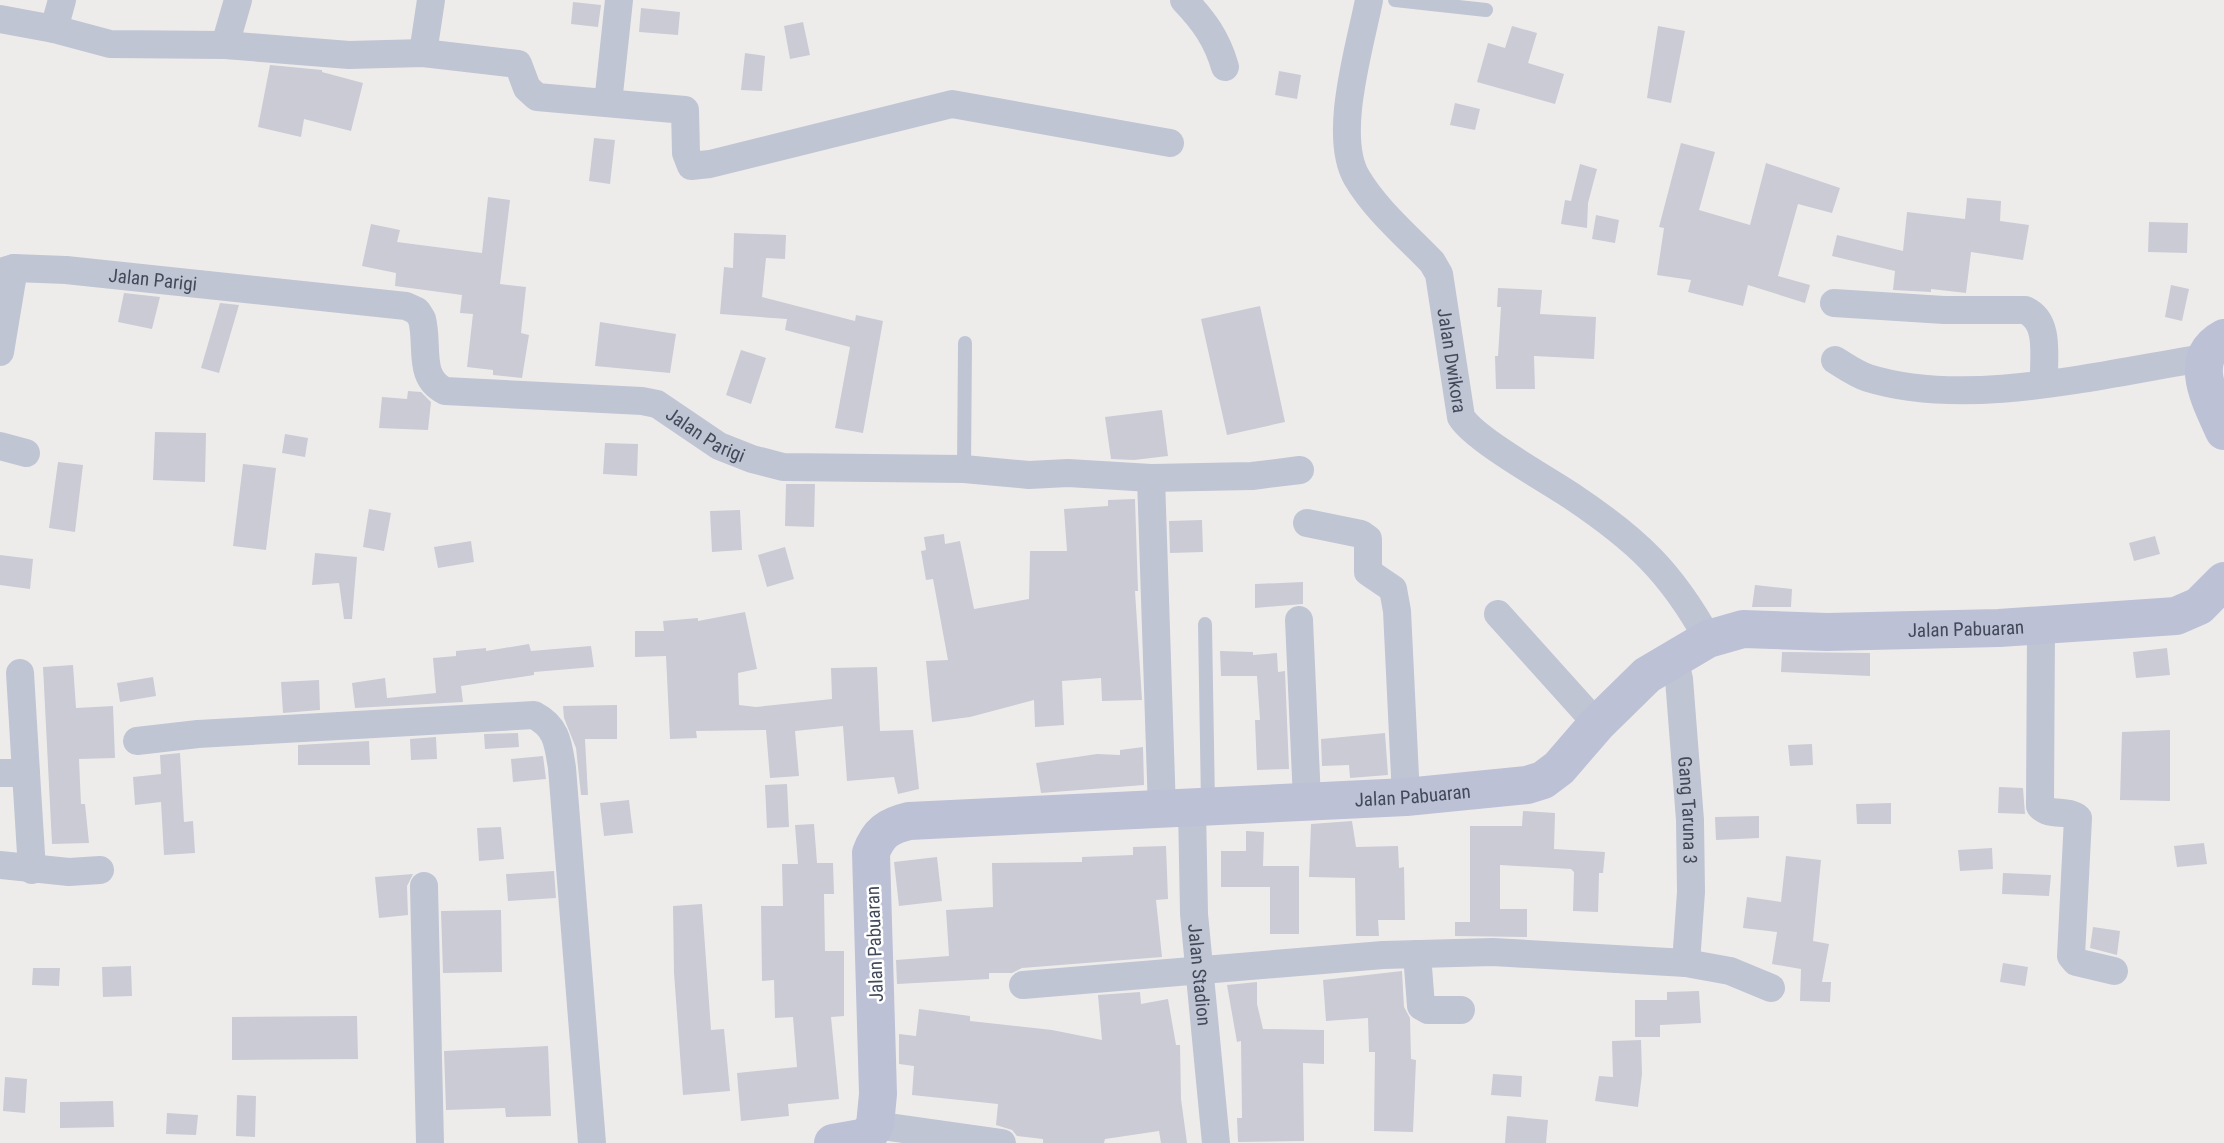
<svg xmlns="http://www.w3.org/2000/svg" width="2224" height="1143" font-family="'Roboto Condensed',sans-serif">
  <rect width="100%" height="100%" fill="#eeeceb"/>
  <!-- building -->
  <path fill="#cacbd4" d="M 573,2 L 601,5 L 598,27 L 571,24 Z
    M 641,8 L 680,12 L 678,35 L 639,32 Z
    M 803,22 L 810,55 L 790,59 L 784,26 Z
    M 1512,26 L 1537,33 L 1528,63 L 1564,74 L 1555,104 L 1477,82 L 1488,43 L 1505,48 Z
    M 1658,26 L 1685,31 L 1671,103 L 1647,98 Z
    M 745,53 L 765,56 L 762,91 L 741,90 Z
    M 270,65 L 322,70 L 322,72 L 363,83 L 351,131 L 304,119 L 301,137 L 258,127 Z
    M 1279,71 L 1301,75 L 1297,99 L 1275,95 Z
    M 1455,103 L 1480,109 L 1475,130 L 1450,125 Z
    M 594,138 L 615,140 L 610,184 L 589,181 Z
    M 1681,143 L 1715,152 L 1699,210 L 1750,225 L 1766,163 L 1840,188 L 1832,213 L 1798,204 L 1778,276 L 1810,285 L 1805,303 L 1748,285 L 1743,306 L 1688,292 L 1691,280 L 1657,275 L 1664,228 L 1659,227 Z
    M 1580,164 L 1597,169 L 1588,203 L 1587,228 L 1561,224 L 1565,200 L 1571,201 Z
    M 488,197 L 510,200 L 500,284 L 526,287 L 521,333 L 529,335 L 522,378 L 493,375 L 493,370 L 467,367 L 473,314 L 460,313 L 462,295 L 395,286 L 396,273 L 362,266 L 371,224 L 400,230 L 397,242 L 482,253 Z
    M 1967,198 L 2001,201 L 2000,221 L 2029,225 L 2023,260 L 1971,252 L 1966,293 L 1931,289 L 1931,292 L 1893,290 L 1895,271 L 1832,256 L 1837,235 L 1903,251 L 1907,212 L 1965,219 Z
    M 1596,215 L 1619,220 L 1615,243 L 1592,239 Z
    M 2149,222 L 2188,223 L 2187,253 L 2148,252 Z
    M 734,233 L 786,235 L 785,259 L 766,258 L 762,297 L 855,321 L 856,315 L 883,321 L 863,433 L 835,428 L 850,347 L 785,330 L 787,319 L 720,314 L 724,267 L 733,268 Z
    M 2171,285 L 2189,289 L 2182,321 L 2165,317 Z
    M 1498,288 L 1542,290 L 1540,314 L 1596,317 L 1594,359 L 1534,356 L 1535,389 L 1496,389 L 1495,356 L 1498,356 L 1501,307 L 1497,307 Z
    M 124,293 L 160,297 L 152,329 L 118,322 Z
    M 220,303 L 239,305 L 219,373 L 201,368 Z
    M 1260,306 L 1285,422 L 1227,435 L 1201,319 Z
    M 600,322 L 676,334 L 670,373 L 595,366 Z
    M 741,350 L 766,358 L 751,404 L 726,395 Z
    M 408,391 L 421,392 L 431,402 L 428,430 L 379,428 L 382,397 L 407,399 Z
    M 1162,410 L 1168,456 L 1134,460 L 1111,459 L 1105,417 Z
    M 155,432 L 206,433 L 205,482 L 153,480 Z
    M 285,434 L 308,438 L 305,457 L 282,453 Z
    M 605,443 L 638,444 L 637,476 L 603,474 Z
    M 58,462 L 83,465 L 75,532 L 49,528 Z
    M 243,464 L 276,468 L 266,550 L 233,546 Z
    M 786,484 L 815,484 L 814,527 L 785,526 Z
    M 1135,499 L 1138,591 L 1135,591 L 1142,700 L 1102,701 L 1101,678 L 1062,681 L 1064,725 L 1035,727 L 1034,700 L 970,717 L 932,722 L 926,661 L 948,660 L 933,579 L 926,580 L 921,551 L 926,550 L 924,537 L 944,534 L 945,544 L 960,541 L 974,609 L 1029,599 L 1030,551 L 1067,551 L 1064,509 L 1108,506 L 1108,500 Z
    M 369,509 L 391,513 L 384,551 L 363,547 Z
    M 740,510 L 742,550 L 712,552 L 710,511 Z
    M 1202,520 L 1203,552 L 1170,553 L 1169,521 Z
    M 2155,536 L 2160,554 L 2134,561 L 2129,543 Z
    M 471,541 L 474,562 L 438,568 L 434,547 Z
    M 785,547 L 794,579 L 767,587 L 758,555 Z
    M 315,553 L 357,557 L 352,619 L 344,619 L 339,583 L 312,585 Z
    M 0,555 L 33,559 L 30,589 L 0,585 Z
    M 1303,582 L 1303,604 L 1255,608 L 1255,584 Z
    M 1755,585 L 1792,589 L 1791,607 L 1752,607 Z
    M 745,612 L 757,669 L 738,673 L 739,705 L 756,707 L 832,699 L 831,668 L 877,667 L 880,731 L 913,730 L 919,789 L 898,794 L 894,777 L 847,781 L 843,726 L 795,731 L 799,776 L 770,778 L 766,730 L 696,731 L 697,738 L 670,739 L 666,656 L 635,657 L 635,631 L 664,631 L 663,621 L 698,618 L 698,621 Z
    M 529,644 L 531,651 L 591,646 L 594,667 L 534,672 L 534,675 L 461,686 L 463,702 L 355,708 L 352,683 L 385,678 L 387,698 L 436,693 L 433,658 L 456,656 L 456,651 L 486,648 L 486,651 Z
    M 2167,648 L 2170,675 L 2136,678 L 2133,652 Z
    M 1220,651 L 1253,652 L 1253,655 L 1277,653 L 1278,672 L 1285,671 L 1289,769 L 1257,770 L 1255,720 L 1260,720 L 1257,676 L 1221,676 Z
    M 1782,652 L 1870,653 L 1870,676 L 1781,672 Z
    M 73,665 L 76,708 L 113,706 L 115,758 L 79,759 L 81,804 L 85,804 L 89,843 L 52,844 L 43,667 Z
    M 153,677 L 156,696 L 120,702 L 117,683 Z
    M 319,680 L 320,710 L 283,713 L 281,682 Z
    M 617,705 L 617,739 L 585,739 L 588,795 L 581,795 L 576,748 L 564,718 L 563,706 Z
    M 2170,730 L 2170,801 L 2120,800 L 2122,732 Z
    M 518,733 L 519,747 L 485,749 L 484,734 Z
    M 1385,733 L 1388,775 L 1350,778 L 1349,765 L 1322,766 L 1321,739 Z
    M 436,737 L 437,759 L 411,760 L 410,739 Z
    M 369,741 L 370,765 L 298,765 L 298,745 Z
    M 1812,744 L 1813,765 L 1790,766 L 1788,745 Z
    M 1143,747 L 1144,785 L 1041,793 L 1036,763 L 1097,754 L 1120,755 L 1120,750 Z
    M 180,753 L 184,822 L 193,821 L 195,853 L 164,855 L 161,802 L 135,805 L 133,777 L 161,774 L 160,755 Z
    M 543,756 L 546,779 L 513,782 L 511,759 Z
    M 787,784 L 789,827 L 767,828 L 765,785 Z
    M 1999,787 L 2023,788 L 2025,814 L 1998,813 Z
    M 629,800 L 633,833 L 604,836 L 600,803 Z
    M 1891,803 L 1891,824 L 1857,824 L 1856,804 Z
    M 1523,811 L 1555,813 L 1554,849 L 1605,852 L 1603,873 L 1599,873 L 1598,912 L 1573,911 L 1574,872 L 1571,869 L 1500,865 L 1500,909 L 1527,909 L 1527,937 L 1455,936 L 1455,922 L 1470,922 L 1470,826 L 1522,826 Z
    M 1759,816 L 1759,838 L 1716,840 L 1715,817 Z
    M 1352,821 L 1356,847 L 1398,846 L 1399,868 L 1404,867 L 1405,920 L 1378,920 L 1379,936 L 1356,936 L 1355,878 L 1309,877 L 1311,824 Z
    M 814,824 L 817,863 L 833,863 L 834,894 L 824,894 L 825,951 L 844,951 L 844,1016 L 831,1017 L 839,1099 L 788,1104 L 789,1116 L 741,1121 L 737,1073 L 797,1067 L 793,1017 L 775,1018 L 774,980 L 762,981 L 761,906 L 783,906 L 782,864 L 798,864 L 795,825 Z
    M 501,827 L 504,859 L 479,861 L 477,828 Z
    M 1246,831 L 1264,832 L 1263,866 L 1299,866 L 1299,934 L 1270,934 L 1270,887 L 1221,887 L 1221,851 L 1246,851 Z
    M 2204,843 L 2207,864 L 2177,867 L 2174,846 Z
    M 1166,846 L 1168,899 L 1156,900 L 1162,957 L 1022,968 L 1012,973 L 989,973 L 989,979 L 897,984 L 896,960 L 949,956 L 946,910 L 993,907 L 992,863 L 1082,862 L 1082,857 L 1133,855 L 1133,847 Z
    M 1992,848 L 1993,869 L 1960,871 L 1958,850 Z
    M 1786,856 L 1821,860 L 1813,941 L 1829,944 L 1822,982 L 1831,982 L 1830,1002 L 1800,1001 L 1801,969 L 1772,964 L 1777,932 L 1743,928 L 1747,897 L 1781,902 Z
    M 937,857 L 942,901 L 899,906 L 894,862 Z
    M 554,871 L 556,898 L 508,901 L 506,874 Z
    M 2003,873 L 2051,875 L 2049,896 L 2002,894 Z
    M 413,874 L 407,886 L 408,915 L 379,918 L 375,877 Z
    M 702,904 L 711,1030 L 724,1029 L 730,1091 L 683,1095 L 674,973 L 673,906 Z
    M 501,910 L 502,972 L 443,973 L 441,911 Z
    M 2093,927 L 2120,931 L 2117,955 L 2090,948 Z
    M 2003,963 L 2028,967 L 2025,986 L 2000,982 Z
    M 131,966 L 132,996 L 103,997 L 102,967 Z
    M 33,968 L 60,968 L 59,986 L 32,985 Z
    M 1402,971 L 1404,1007 L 1410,1018 L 1411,1059 L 1416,1060 L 1413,1132 L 1374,1131 L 1375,1052 L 1369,1052 L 1368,1018 L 1326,1021 L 1323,980 Z
    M 1257,982 L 1257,1004 L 1263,1029 L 1324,1030 L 1324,1064 L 1303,1063 L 1304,1141 L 1238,1142 L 1237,1118 L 1242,1118 L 1241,1041 L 1237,1042 L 1227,985 Z
    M 1699,991 L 1701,1023 L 1660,1025 L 1660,1037 L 1635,1037 L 1635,1000 L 1667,1000 L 1667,992 Z
    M 1140,992 L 1141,1004 L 1168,999 L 1176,1045 L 1180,1045 L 1181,1099 L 1187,1143 L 1161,1143 L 1159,1131 L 1105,1139 L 1104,1143 L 1043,1143 L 1043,1139 L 1017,1136 L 1012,1130 L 996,1125 L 998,1104 L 912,1095 L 914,1066 L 899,1064 L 899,1034 L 916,1036 L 919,1009 L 970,1016 L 970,1021 L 1052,1030 L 1102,1040 L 1098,995 Z
    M 357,1016 L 358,1059 L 232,1060 L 232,1017 Z
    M 1641,1040 L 1642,1074 L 1638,1107 L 1595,1101 L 1599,1076 L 1613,1077 L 1612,1041 Z
    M 548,1046 L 551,1116 L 506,1117 L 505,1108 L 446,1110 L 444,1051 Z
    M 1493,1074 L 1522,1076 L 1521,1097 L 1491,1095 Z
    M 5,1077 L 27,1079 L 25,1113 L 3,1111 Z
    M 237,1095 L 256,1096 L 255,1137 L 236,1136 Z
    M 113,1101 L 114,1127 L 60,1128 L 60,1102 Z
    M 167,1113 L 198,1115 L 196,1135 L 166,1134 Z
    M 1507,1116 L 1548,1120 L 1546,1143 L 1505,1143 Z"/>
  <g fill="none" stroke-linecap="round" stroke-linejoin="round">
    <!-- lane -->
    <path stroke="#c0c5d4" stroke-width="14" d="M 1395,0 L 1486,10
      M 964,469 L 965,343
      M 1205,624 L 1208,804"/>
    <!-- street -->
    <g stroke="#c0c5d4" stroke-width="28">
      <path d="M 1184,0 C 1204,21 1217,39 1225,67"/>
      <path id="s1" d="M 1369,0 C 1360,47 1332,136 1357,178 C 1376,210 1407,236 1432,262 L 1439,274 L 1461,417 C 1475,440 1548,480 1573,497 C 1637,540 1671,572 1708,639"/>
      <path d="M 0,19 L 54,29 L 110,44 L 225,45 L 349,55 L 423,53 L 518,64 L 527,88 L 537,97 L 685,110 L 686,153 L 691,166 L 710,164 L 952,104 L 1170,143"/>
      <path d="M 54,29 L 62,0"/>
      <path d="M 225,45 L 238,0"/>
      <path d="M 423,53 L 431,0"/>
      <path d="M 608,103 L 619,0"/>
      <path id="s2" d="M 0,272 L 14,268 L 66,270 L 406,306 L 417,311 L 422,319 C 429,347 417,377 445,391 L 642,401 L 657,404 L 719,446 L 752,459 L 783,467 L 964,469 L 1029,475 L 1068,473 L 1151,478 L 1162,810"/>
      <path d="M 1834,303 L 1944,310 L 2025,310 C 2051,321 2043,358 2044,382"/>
      <path d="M 0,352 L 14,268"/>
      <path d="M 1835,360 C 1845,366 1856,374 1868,378 C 1968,409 2101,374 2204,358"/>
      <path d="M 0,446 L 26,453"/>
      <path d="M 1151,478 L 1252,476 L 1300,470"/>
      <path d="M 1307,523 L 1361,534 L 1368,539 L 1368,572 L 1393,589 L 1397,611 L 1406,797"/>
      <path d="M 1498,614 L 1597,724"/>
      <path d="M 1299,620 L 1307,800"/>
      <path d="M 2041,627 L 2040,806 C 2050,817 2067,809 2078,818 L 2071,956 L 2076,962 L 2114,971"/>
      <path id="s3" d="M 1674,657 L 1679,679 L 1690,820 L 1691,892 L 1686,963"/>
      <path d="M 20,673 L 26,773"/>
      <path d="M 137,741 L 198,734 L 534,715 C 557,727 558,743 562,768 L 592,1143"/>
      <path d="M 0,773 L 26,773 L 32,870"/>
      <path id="s4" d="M 1192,807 L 1194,914 L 1216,1143"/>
      <path d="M 0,865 L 69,872 L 100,870"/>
      <path d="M 424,886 L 430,1143"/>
      <path d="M 1417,954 L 1421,1006 L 1428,1010 L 1461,1010"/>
      <path d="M 1023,985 L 1383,955 L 1493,952 L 1686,963 L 1730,971 L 1771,988"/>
      <path d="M 875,1125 L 1002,1143"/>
    </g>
    <!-- secondary -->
    <g stroke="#bcc1d6" stroke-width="38">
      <path d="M 2224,338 C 2186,358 2211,401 2224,431"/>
      <path id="s5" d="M 833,1143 L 867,1137 L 875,1125 L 878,1094 L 871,853 C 878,833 888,826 909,821 L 1406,797 L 1527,785 L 1543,780 L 1559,768 L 1597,724 L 1647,675 L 1708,639 L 1743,629 L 1827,632 L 1999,628 L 2176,616 L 2199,606 L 2224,581"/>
    </g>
  </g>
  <g text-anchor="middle" stroke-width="5" stroke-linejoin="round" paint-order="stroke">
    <!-- street labels -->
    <g font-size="19" fill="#424959" stroke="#fff">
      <text dy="7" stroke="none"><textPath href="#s2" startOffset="154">Jalan Parigi</textPath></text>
      <text dy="7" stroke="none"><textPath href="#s1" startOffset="396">Jalan Dwikora</textPath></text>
      <text dy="7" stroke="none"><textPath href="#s2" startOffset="780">Jalan Parigi</textPath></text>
      <text dy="7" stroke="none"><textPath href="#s5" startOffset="1488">Jalan Pabuaran</textPath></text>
      <text dy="7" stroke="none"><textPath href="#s5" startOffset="878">Jalan Pabuaran</textPath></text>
      <text dy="7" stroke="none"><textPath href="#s3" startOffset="154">Gang Taruna 3</textPath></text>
      <text transform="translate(874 944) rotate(-92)" y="7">Jalan Pabuaran</text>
      <text dy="7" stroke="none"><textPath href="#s4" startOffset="168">Jalan Stadion</textPath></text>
    </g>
  </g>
</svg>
